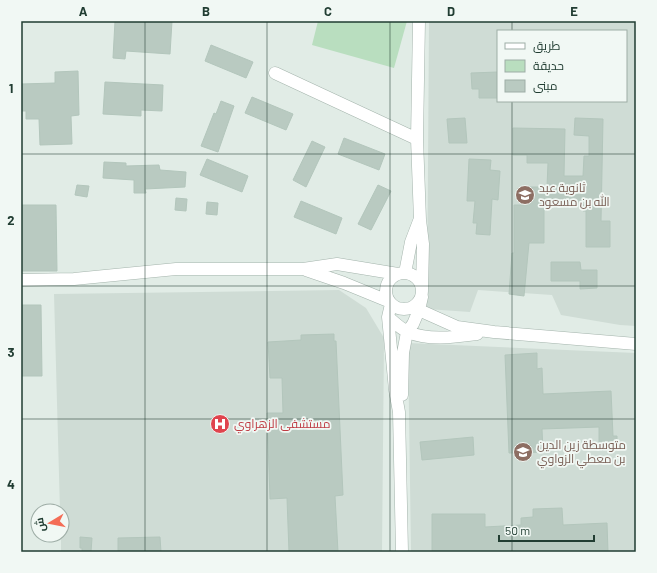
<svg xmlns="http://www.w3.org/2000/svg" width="657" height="573" font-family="Barlow,Cairo,sans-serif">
  <rect width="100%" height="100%" fill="#e1ece6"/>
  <!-- built -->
  <path fill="#cfdcd5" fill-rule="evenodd" d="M 429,21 L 636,21 L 636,326 L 620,325 L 561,315 L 552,295 L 478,290 L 470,312 L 427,309 ZM 498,31 L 626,31 L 626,101 L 498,101 Z
    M 339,290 L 366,308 L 384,338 L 382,552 L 61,552 L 61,535 L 62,535 L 62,511 L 60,511 L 54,294 Z
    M 408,343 L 636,353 L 636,552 L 411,552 Z"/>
  <!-- green -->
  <path fill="#b9debf" d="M 318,21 L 407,21 L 394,68 L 312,45 Z"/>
  <!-- building -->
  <path fill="#b9cac1" stroke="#b3c6bc" d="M 115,21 L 172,21 L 170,54 L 126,51 L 125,59 L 113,58 Z
    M 211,45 L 253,62 L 246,78 L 205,61 Z
    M 78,71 L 79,115 L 71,116 L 72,144 L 40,145 L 39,119 L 26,119 L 26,111 L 21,111 L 21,84 L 55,83 L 55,72 Z
    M 498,72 L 498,98 L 479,98 L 479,89 L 472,89 L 471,73 Z
    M 105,82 L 163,85 L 162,111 L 141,110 L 141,116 L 103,114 Z
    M 252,97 L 293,114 L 286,130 L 245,113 Z
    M 221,101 L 234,106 L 218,152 L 201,146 L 214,113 L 216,114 Z
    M 465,118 L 467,143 L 449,143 L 447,119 Z
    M 575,118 L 603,119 L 601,221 L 610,221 L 610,247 L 586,247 L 586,211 L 583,211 L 583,207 L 544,206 L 544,243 L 529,243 L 524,296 L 509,294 L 512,253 L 514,253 L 514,205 L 528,205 L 528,187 L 547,187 L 548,163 L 527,163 L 527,155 L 513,155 L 513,128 L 565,129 L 564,176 L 583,176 L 584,156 L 589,156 L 589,136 L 574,135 Z
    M 344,138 L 385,154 L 379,170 L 338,154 Z
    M 312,141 L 325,147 L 306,187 L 293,180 Z
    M 207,159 L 248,176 L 242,192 L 200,175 Z
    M 469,159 L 491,160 L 490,170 L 500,171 L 498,200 L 492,199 L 490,235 L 476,234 L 477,223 L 473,223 L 475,201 L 467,201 Z
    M 104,162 L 126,163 L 126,166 L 159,165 L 160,170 L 186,172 L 185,187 L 145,189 L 146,193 L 134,193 L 134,180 L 103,178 Z
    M 77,185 L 89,186 L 87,197 L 75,195 Z
    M 378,185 L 391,191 L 371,230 L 358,224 Z
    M 176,198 L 187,199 L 186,211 L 175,210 Z
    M 301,201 L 342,218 L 336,234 L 294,217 Z
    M 207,202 L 218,203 L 217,215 L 206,214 Z
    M 21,205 L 56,205 L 57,271 L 21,271 Z
    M 551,262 L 580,262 L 581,270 L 597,270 L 597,288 L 580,289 L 580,281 L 551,281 Z
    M 21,305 L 41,305 L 42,376 L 21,376 Z
    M 334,334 L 334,341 L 336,341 L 343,495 L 335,496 L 338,552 L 289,552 L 287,498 L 270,499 L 267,413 L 283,413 L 282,378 L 270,378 L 268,342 L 301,340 L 301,335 Z
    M 537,353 L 537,369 L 542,368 L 543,394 L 611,391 L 613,436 L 617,436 L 617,450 L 599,450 L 599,427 L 542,429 L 543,452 L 509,453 L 505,355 Z
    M 473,437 L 474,455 L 422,460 L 420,442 Z
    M 562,508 L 563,525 L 607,523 L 608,552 L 432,552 L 432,514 L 485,514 L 485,527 L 521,525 L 521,518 L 533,517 L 533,509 Z
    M 80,537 L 92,538 L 91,552 L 82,552 L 82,548 L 80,548 Z
    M 160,537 L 161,552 L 118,552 L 118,538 Z"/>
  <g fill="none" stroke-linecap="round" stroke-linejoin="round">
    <!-- street casing -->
    <g stroke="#a4b4ac" stroke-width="13">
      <path id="street" d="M 419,21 L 417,139 L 420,220 L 423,244 L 422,290
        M 275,73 L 417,139
        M 306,270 L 344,283 L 388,301
        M386 291a18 18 0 1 1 36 0a18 18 0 1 1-36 0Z
        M 405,273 L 411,242 L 419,221
        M 21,280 L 74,279 L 176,269 L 303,269 L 337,264 L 398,274
        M 391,304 L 388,317 L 395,390 L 399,412 L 402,552
        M 419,310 L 457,327 L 494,332 L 636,344
        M 388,317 C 394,322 401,329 408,332 C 429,341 455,337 477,334
        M 402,395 L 403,353 L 407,332 L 413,324 L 419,310 L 422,297"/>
    </g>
    <!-- street -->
    <use href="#street" stroke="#fff" stroke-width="12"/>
  </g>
  <!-- grid -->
  <path fill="none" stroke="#213d32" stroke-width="1" stroke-opacity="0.55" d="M 145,21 L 145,552M 267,21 L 267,552M 390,21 L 390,552M 512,21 L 512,31M 512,101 L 512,552M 21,154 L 636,154M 21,286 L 636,286M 21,419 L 636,419"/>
  <!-- icons -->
  <defs>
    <g id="school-disc" transform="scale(1)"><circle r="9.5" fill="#8d6e63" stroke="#f1f8f4"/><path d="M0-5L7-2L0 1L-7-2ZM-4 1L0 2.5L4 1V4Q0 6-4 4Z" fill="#fff"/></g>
    <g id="hospital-disc" transform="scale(1)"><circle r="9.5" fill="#e0444e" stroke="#f1f8f4"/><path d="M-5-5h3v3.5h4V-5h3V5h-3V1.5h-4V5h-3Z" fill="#fff"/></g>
  </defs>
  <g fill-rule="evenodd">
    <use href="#school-disc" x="525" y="195"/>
    <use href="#hospital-disc" x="220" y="424"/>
    <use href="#school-disc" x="523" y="452"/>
  </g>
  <g text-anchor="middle" stroke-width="3.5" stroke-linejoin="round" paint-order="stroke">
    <!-- education labels -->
    <g font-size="12" fill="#785e54" stroke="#f1f8f4" text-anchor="start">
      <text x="539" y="192">ثانوية عبد<tspan x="539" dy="14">الله بن مسعود</tspan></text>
      <text x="537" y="449">متوسطة زين الدين<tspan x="537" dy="14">بن معطي الزواوي</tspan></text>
    </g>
    <!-- health labels -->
    <g font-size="12" fill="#be3a42" stroke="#f1f8f4" text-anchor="start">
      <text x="234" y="428">مستشفى الزهراوي</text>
    </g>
  </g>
  <!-- border -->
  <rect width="657" height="573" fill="none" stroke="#f1f8f4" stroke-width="44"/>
  <!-- legend -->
  <rect x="497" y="30" width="130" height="72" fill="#f1f8f4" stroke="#9eada6"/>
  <rect x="505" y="43" width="20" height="6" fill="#ffffff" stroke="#9eada6"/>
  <text x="533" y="50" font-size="12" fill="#213d32">طريق</text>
  <rect x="505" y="60" width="20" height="12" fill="#b9debf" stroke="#9eada6"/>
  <text x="533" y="70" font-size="12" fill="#213d32">حديقة</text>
  <rect x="505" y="80" width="20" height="12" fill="#b9cac1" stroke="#9eada6"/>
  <text x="533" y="90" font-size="12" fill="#213d32">مبنى</text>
  <!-- north arrow -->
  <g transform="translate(50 523) rotate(260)"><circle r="19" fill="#f1f8f4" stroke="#9eada6"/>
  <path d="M0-3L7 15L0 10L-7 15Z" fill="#f46d56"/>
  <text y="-6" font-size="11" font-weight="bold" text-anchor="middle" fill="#213d32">ش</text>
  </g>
  <!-- scale -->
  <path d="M499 535v6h95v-6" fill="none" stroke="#213d32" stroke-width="2"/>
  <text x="505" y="535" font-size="12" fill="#213d32" stroke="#f1f8f4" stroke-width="3" paint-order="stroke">50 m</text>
  <rect x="22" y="22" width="613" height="529" fill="none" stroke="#213d32" stroke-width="1.5"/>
  <g font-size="13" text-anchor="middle" font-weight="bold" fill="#213d32">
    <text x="83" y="16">A</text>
    <text x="206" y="16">B</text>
    <text x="328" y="16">C</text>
    <text x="451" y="16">D</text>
    <text x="574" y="16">E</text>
    <text x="11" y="93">1</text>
    <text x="11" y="225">2</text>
    <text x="11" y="357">3</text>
    <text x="11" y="489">4</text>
  </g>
</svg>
